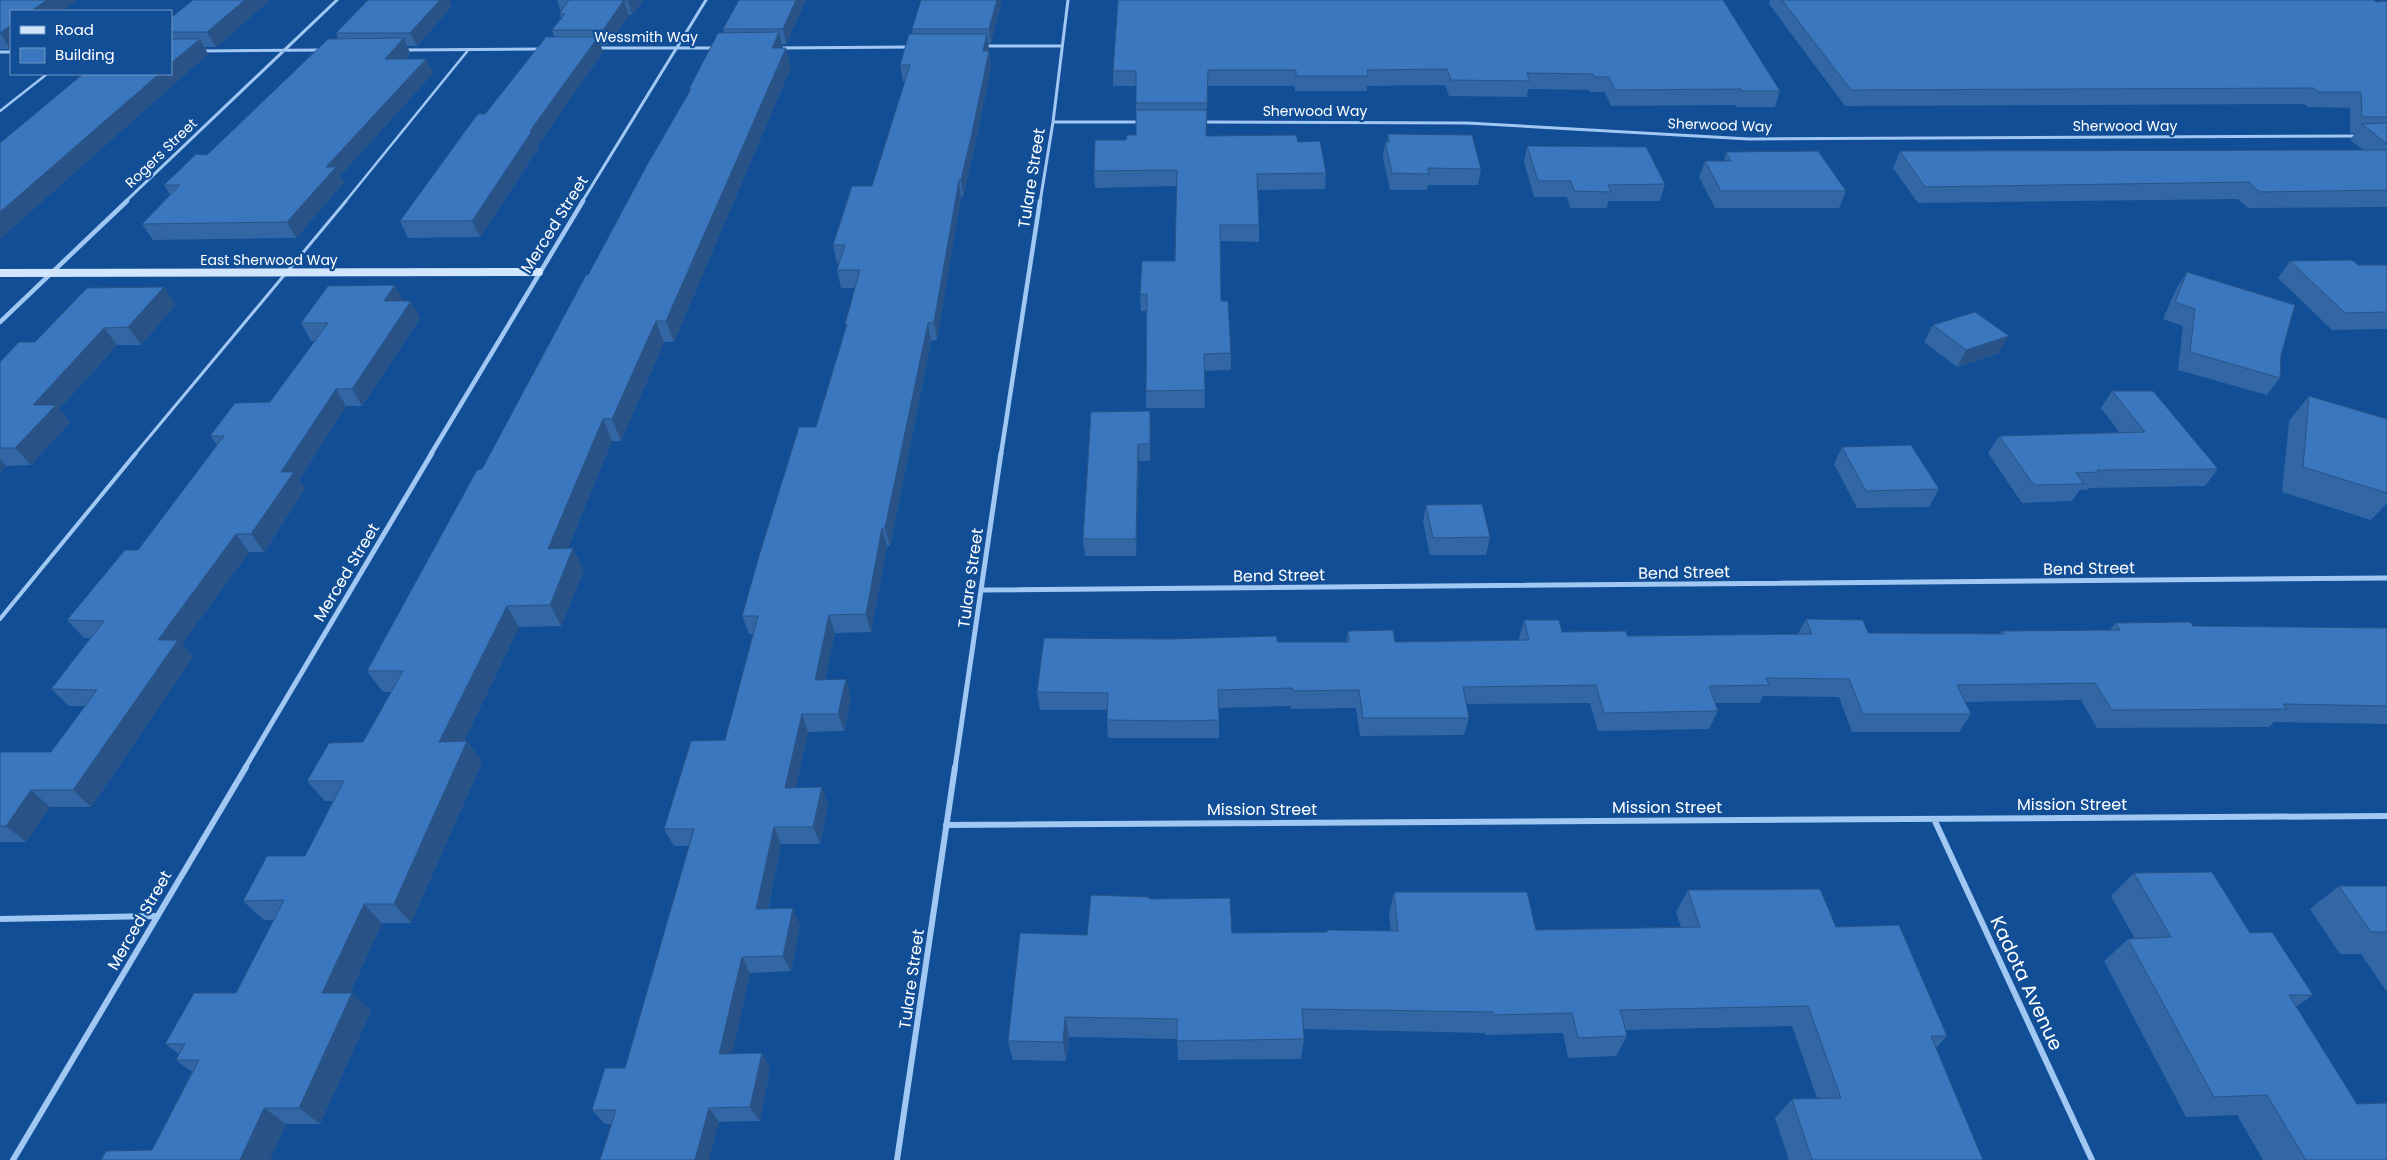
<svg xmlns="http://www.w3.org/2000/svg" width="2387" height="1160" font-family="Poppins,sans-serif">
  <rect width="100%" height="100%" fill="#114e96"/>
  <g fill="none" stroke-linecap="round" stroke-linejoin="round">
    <!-- lane-far2 -->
    <path stroke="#a1c8f3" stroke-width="2.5" d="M 0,111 L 47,74
      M 345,202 L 469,49"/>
    <!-- lane-far1 -->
    <path stroke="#a1c8f3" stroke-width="3" d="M 135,454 L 346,201"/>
    <!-- lane -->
    <path stroke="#a1c8f3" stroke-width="4" d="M 0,619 L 136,453"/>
    <!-- street-far3 -->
    <path stroke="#a1c8f3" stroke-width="3" d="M 984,46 L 1061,46
      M 597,48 L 716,48
      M 777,48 L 911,47
      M 404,50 L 543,49
      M 202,51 L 323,50
      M 0,52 L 11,52
      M 1053,122 L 1142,122
      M 1201,122 L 1467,123 L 1749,139 L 2359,136
      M 125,202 L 337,0
      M 582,202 L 706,0
      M 1040,202 L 1053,122 L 1068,0"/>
    <!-- street-far2 -->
    <path stroke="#a1c8f3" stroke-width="4.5" d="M 0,322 L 127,201
      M 431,454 L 583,201
      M 1001,454 L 1040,201"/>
    <!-- street-far1 -->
    <path stroke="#a1c8f3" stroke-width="5" d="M 981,590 L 2387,578
      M 245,768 L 432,453
      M 955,768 L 1001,453"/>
    <!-- street -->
    <path stroke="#a1c8f3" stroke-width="6" d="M 1934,819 L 2092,1160
      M 946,825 L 2387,816
      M 0,919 L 155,916
      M 13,1160 L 246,767
      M 897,1160 L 955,767"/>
    <!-- secondary -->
    <path stroke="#d1e5fd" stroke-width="8" d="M 0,273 L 539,272"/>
  </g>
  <!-- wall -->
  <path fill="#3266a4" d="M 0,0 L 10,49 L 0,49 Z
    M 193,0 L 270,0 L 216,47 L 204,47 L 208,54 L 0,239 L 0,143 L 171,74 L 171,18 Z
    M 557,0 L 643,0 L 632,15 L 629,15 L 608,45 L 600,45 L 603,52 L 538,145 L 539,147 L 480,237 L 408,238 L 400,221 L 485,114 L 554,37 L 552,30 L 561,18 L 559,14 L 561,12 Z
    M 739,0 L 806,0 L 786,44 L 782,44 L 783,48 L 786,48 L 791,67 L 674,342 L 664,342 L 621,441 L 612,441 L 568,548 L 584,570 L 561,626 L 519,627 L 464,741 L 467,741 L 482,762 L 411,923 L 382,923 L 350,993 L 371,1011 L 320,1124 L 286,1124 L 152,1150 L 192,1072 L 176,1060 L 179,1054 L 165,1044 L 236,993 L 274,920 L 264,920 L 243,901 L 305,856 L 333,801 L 325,801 L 307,781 L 363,742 L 391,692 L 383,692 L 367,671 L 482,469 L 690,92 L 689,89 L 724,33 L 723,29 Z
    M 921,0 L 1002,0 L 991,43 L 988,43 L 991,67 L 974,150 L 963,197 L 961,197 L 937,340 L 931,341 L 890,546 L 887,546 L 871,632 L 835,633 L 825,679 L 851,697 L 844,731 L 808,732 L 796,787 L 828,804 L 820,844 L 781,844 L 768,909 L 800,925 L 791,971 L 750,973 L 732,1053 L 762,1053 L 770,1068 L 760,1121 L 605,1124 L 592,1110 L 625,1068 L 689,846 L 674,846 L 664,829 L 725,740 L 753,634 L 749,634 L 742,616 L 816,427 L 846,327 L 845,324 L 855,288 L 841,288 L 837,270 L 839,263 L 837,263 L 833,245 L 872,186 L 905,81 L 903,81 L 900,65 L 913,34 L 912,29 Z
    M 1118,0 L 1780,91 L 1775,107 L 1737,107 L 1736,105 L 1611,106 L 1605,92 L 1590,92 L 1589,90 L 1528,89 L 1527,97 L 1449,96 L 1445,85 L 1367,86 L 1367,91 L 1295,91 L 1295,86 L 1208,86 L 1206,136 L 1298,142 L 1326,173 L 1325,189 L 1258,190 L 1259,225 L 1259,242 L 1220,241 L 1221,301 L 1231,353 L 1231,370 L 1204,371 L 1205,408 L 1146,408 L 1146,311 L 1141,311 L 1140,294 L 1175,261 L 1177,186 L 1095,188 L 1094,171 L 1126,140 L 1136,135 L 1136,86 L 1113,86 L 1113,71 Z
    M 1770,0 L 2374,0 L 2376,2 L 2387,3 L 2387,207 L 2248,208 L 2238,199 L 1918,203 L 1893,168 L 1900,151 L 2363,150 L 2350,140 L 2355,133 L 2350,133 L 2350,108 L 2308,107 L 2304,104 L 1845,106 L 1769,4 Z
    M 452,6 L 417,46 L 407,46 L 410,53 L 405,59 L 426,59 L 433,73 L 340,176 L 344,182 L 296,238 L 153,240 L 142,224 L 170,195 L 164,185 L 207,155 L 338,39 L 336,33 Z
    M 1388,134 L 1481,169 L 1478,185 L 1428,185 L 1427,190 L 1390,190 L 1383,158 L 1385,142 L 1387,142 Z
    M 1527,146 L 1665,184 L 1660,201 L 1608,201 L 1607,208 L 1570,208 L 1567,197 L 1534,197 L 1524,162 Z
    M 1726,152 L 1846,191 L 1839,208 L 1715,208 L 1699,177 L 1705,161 L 1724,161 Z
    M 2290,261 L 2358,265 L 2387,265 L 2387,329 L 2332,330 L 2278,278 Z
    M 2187,272 L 2281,355 L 2280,378 L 2267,395 L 2178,370 L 2183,326 L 2163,319 L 2176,289 Z
    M 403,301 L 420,318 L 362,406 L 346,406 L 299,480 L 305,489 L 264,552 L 249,552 L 182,644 L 193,657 L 91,807 L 50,807 L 26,842 L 0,842 L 0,752 L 51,752 L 85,706 L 69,706 L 51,689 L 91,638 L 84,638 L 67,620 L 138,550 L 217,445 L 210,436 L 270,402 L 315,341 L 311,341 L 301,323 Z
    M 176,304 L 141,345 L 117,345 L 59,409 L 70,422 L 31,465 L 6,466 L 0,472 L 0,362 Z
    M 1933,325 L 1999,353 L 1957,367 L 1924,342 Z
    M 2112,391 L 2218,469 L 2205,486 L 2088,488 L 2087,490 L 2080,490 L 2072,501 L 2022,503 L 1988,453 L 1999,436 L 2120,433 L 2101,408 Z
    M 2309,396 L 2387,419 L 2387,503 L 2371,520 L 2282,492 L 2289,421 Z
    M 1091,412 L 1151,428 L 1150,461 L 1139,461 L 1136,556 L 1085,556 L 1083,539 Z
    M 1842,447 L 1939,489 L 1929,507 L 1857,508 L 1834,464 Z
    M 1426,505 L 1490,537 L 1486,555 L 1430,555 L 1423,522 Z
    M 1806,619 L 1868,633 L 1999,634 L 2002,631 L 2109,631 L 2115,623 L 2193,626 L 2387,628 L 2387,724 L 2274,722 L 2269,727 L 2097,728 L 2081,700 L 1965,702 L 1971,714 L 1959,732 L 1852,732 L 1839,697 L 1763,696 L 1760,703 L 1715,703 L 1718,711 L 1709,729 L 1598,731 L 1590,703 L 1466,704 L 1469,718 L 1464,735 L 1360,736 L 1356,708 L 1291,709 L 1291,706 L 1219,708 L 1219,738 L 1108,738 L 1107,720 L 1107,710 L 1040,710 L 1037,692 L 1277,642 L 1346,642 L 1348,631 L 1395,642 L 1519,640 L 1519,638 L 1524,620 L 1562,632 L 1627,636 L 1798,634 Z
    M 2134,873 L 2250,933 L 2313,995 L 2296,1007 L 2387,1160 L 2263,1160 L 2237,1115 L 2186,1117 L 2104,961 L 2128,939 L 2135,939 L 2111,896 Z
    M 2339,886 L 2387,886 L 2387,992 L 2361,954 L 2340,954 L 2310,909 Z
    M 1688,890 L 1836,927 L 1947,1036 L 1936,1048 L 1983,1160 L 1789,1160 L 1775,1118 L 1792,1099 L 1817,1098 L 1792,1026 L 1626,1030 L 1627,1036 L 1616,1056 L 1568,1058 L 1563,1033 L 1486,1035 L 1485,1033 L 1303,1029 L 1304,1039 L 1301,1059 L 1178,1060 L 1177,1039 L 1069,1037 L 1066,1061 L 1013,1060 L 1008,1041 L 1087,935 L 1149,899 L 1232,933 L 1391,931 L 1389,914 L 1394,892 L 1536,930 L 1681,927 L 1676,912 Z"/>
  <!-- shaded-wall -->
  <path fill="#295386" d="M 47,0 L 77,0 L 62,11 L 31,11 Z
    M 245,0 L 270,0 L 216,47 L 207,32 Z
    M 438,0 L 449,0 L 452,6 L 417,46 L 410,33 Z
    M 624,0 L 629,15 L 608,45 L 603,30 Z
    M 627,0 L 643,0 L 632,15 Z
    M 796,0 L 806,0 L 786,44 L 783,29 Z
    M 997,0 L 1002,0 L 991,43 L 989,29 Z
    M 11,25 L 11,48 L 10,49 L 0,33 Z
    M 779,32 L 783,51 L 772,48 Z
    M 987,34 L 991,67 L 974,150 L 963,197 L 961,180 L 983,51 Z
    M 598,37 L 603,52 L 538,145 L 539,147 L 480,237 L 472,221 L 530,131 Z
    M 404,38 L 410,53 L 392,74 L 385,59 Z
    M 200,39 L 208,54 L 0,239 L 0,212 L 159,74 L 171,74 L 171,63 Z
    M 786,48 L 791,67 L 674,342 L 666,321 Z
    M 426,59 L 433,73 L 340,176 L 344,182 L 296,238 L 287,222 L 326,167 Z
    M 959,180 L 961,197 L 937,340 L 934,322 Z
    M 395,285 L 404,302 L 384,301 Z
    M 164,287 L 176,304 L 141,345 L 128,327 Z
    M 411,301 L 420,318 L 362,406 L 352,389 Z
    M 656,321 L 664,342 L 621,441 L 612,419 Z
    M 928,323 L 931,341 L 890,546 L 885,528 Z
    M 104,328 L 117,345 L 59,409 L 70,422 L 31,465 L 15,448 L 33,405 Z
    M 2009,336 L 1999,353 L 1957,367 L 1966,350 Z
    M 336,389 L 346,406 L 299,480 L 305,489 L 264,552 L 251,534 L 281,472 Z
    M 1150,411 L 1151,428 L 1150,461 Z
    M 603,419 L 612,441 L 559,570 L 548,549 Z
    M 1138,444 L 1139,461 L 1136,556 L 1136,539 Z
    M 0,459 L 6,466 L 0,472 Z
    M 882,528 L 887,546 L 871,632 L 866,614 Z
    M 236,534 L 249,552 L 182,644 L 193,657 L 91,807 L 73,790 L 158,640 Z
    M 573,548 L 584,570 L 561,626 L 550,605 Z
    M 507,606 L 519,627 L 454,762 L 439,742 Z
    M 829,615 L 835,633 L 821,697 L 815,680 Z
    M 846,679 L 851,697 L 844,731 L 838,714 Z
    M 802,714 L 808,732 L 792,805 L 785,788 Z
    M 467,741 L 482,762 L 411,923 L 394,904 Z
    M 822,787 L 828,804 L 820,844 L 813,827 Z
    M 31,790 L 50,807 L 26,842 L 6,826 Z
    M 774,827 L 781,844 L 764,926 L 756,909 Z
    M 364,904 L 382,923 L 342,1011 L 322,993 Z
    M 793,908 L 800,925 L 791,971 L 783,956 Z
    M 742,957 L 750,973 L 729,1068 L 719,1054 Z
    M 352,993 L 371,1011 L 320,1124 L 299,1108 Z
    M 1065,1017 L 1069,1037 L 1066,1061 L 1063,1042 Z
    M 762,1053 L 770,1068 L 760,1121 L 750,1107 Z
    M 264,1108 L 286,1124 L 270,1160 L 240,1160 Z
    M 709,1108 L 719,1122 L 709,1160 L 695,1160 Z"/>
  <!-- building -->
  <path fill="#3a77bf" stroke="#295386" d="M 0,0 L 47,0 L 31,11 L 11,11 L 11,25 L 0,33 Z
    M 193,0 L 245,0 L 207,32 L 171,32 L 171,18 Z
    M 368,0 L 440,0 L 410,33 L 336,33 Z
    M 569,0 L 628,0 L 624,0 L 603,30 L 552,30 L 565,14 L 559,14 Z
    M 739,0 L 796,0 L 783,29 L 723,29 Z
    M 921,0 L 997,0 L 989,29 L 912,29 Z
    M 1118,0 L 1723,0 L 1780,91 L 1742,91 L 1741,89 L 1615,90 L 1609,77 L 1594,77 L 1593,74 L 1527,73 L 1530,81 L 1451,80 L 1447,69 L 1367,70 L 1368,76 L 1296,76 L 1296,70 L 1208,70 L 1207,103 L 1136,103 L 1136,71 L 1113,71 Z
    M 1782,0 L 2374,0 L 2376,2 L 2385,1 L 2387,3 L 2387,117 L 2362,117 L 2361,92 L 2318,92 L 2314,88 L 1851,90 Z
    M 779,32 L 772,48 L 786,48 L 666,321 L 656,321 L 612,419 L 603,419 L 548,549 L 573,548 L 550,605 L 507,606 L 439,742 L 467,741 L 394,904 L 364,904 L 322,993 L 352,993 L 299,1108 L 264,1108 L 240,1160 L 101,1160 L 106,1151 L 152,1150 L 199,1060 L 176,1060 L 185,1044 L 165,1044 L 194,993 L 236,993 L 284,900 L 243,901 L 267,856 L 305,856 L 344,781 L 307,781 L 329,743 L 363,742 L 403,671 L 367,671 L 477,470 L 482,469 L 586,275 L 588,275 L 647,165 L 691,89 L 689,89 L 718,33 Z
    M 909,34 L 987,34 L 983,51 L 989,51 L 972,133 L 961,180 L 959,180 L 934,322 L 928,323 L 885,528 L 882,528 L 866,614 L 829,615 L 815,680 L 846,679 L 838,714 L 802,714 L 785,788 L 822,787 L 813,827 L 774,827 L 756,909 L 793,908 L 783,956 L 742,957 L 719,1054 L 762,1053 L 750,1107 L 709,1108 L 695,1160 L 600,1160 L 616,1110 L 592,1110 L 605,1068 L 625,1068 L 694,829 L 664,829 L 691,741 L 725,740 L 758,616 L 742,616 L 761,549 L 799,427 L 816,427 L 847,324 L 845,324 L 860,270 L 837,270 L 845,245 L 833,245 L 852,186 L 872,186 L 910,65 L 900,65 Z
    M 546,37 L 598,37 L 530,131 L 532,131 L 472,221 L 400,221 L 471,123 L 478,114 L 485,114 Z
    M 404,38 L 385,59 L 426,59 L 326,167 L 336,167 L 287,222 L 142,224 L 180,185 L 164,185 L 196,154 L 207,155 L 328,39 Z
    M 171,39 L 200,39 L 171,63 Z
    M 83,74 L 159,74 L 0,212 L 0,143 Z
    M 1136,110 L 1207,110 L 1206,136 L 1296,135 L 1298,142 L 1320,141 L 1326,173 L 1257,174 L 1259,225 L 1220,225 L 1221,301 L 1228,301 L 1231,353 L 1204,354 L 1205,390 L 1146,391 L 1147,294 L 1140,294 L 1142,261 L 1175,261 L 1177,170 L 1094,171 L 1095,140 L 1126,140 L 1127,135 L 1136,135 Z
    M 2387,123 L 2387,144 L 2362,124 Z
    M 1388,134 L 1472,135 L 1481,169 L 1428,168 L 1429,174 L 1392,173 L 1385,142 L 1389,142 Z
    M 1527,146 L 1646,147 L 1665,184 L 1608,185 L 1611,192 L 1574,191 L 1571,181 L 1538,181 Z
    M 2387,150 L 2387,190 L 2259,192 L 2249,182 L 1925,187 L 1900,151 Z
    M 1818,151 L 1846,191 L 1721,191 L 1705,161 L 1731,161 L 1726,152 Z
    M 2352,260 L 2358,265 L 2387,265 L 2387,312 L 2345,313 L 2290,261 Z
    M 2187,272 L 2295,305 L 2281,355 L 2280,378 L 2190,352 L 2195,309 L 2175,302 Z
    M 395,285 L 384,301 L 411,301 L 352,389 L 336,389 L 281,472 L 294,472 L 251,534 L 236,534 L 158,640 L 178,640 L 73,790 L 31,790 L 6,826 L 0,826 L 0,752 L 51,752 L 97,690 L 51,689 L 104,621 L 67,620 L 125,550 L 138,550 L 224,436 L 210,436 L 235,403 L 270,402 L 328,323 L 301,323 L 328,286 Z
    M 164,287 L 128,327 L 104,328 L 33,405 L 56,405 L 15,448 L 0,448 L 0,362 L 19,342 L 35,342 L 87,288 Z
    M 1975,312 L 2009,336 L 1966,350 L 1933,325 Z
    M 2112,391 L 2153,391 L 2218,469 L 2097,470 L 2099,472 L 2076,473 L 2084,484 L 2034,485 L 1999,436 L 2145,432 Z
    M 2309,396 L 2387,419 L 2387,493 L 2303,467 Z
    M 1150,411 L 1150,444 L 1138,444 L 1136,539 L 1083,539 L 1091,412 Z
    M 1911,445 L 1939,489 L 1866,491 L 1842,447 Z
    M 1482,504 L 1490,537 L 1433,538 L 1426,505 Z
    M 1806,619 L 1863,620 L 1868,633 L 2004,634 L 2002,631 L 2120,630 L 2115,623 L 2190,622 L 2193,626 L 2387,628 L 2387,706 L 2283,704 L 2287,709 L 2112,710 L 2095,683 L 1957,685 L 1971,714 L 1863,714 L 1849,679 L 1766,678 L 1769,685 L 1709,686 L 1718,711 L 1604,713 L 1596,685 L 1463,687 L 1469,718 L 1363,718 L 1359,690 L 1293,691 L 1292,688 L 1218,690 L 1219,720 L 1181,721 L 1107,720 L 1108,693 L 1037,692 L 1044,638 L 1168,639 L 1277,636 L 1277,642 L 1349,642 L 1348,631 L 1393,630 L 1395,642 L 1529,640 L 1524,620 L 1559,620 L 1562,632 L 1626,631 L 1627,636 L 1812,634 Z
    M 2212,872 L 2250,933 L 2272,932 L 2313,995 L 2289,995 L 2357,1104 L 2387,1103 L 2387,1160 L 2306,1160 L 2267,1095 L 2214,1097 L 2128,939 L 2171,937 L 2134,873 Z
    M 2339,886 L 2387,886 L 2387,932 L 2371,932 Z
    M 1820,889 L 1836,927 L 1899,925 L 1947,1036 L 1931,1036 L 1983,1160 L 1812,1160 L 1792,1099 L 1841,1098 L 1808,1006 L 1620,1010 L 1627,1036 L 1578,1038 L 1572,1013 L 1494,1015 L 1493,1012 L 1302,1009 L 1304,1039 L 1177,1041 L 1177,1019 L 1065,1017 L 1063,1042 L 1008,1041 L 1020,933 L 1087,935 L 1091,895 L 1149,897 L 1149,899 L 1230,898 L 1232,933 L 1327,932 L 1327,930 L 1398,931 L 1394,892 L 1527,892 L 1536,930 L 1700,927 L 1688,890 Z"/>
  <g text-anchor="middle" stroke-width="4.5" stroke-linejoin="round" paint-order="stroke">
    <!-- far-street labels -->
    <g font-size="14" fill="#fff" stroke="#114e96">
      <text x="646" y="42">Wessmith Way</text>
      <text x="1315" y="116">Sherwood Way</text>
      <text transform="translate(1720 125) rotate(2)" y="5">Sherwood Way</text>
      <text x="2125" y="131">Sherwood Way</text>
      <text transform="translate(161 153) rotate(-44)" y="5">Rogers Street</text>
      <text x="269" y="265">East Sherwood Way</text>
    </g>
    <!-- street labels -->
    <g font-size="16" fill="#fff" stroke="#114e96">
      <text transform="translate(1031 178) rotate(-81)" y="6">Tulare Street</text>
      <text transform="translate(554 224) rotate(-58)" y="6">Merced Street</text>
      <text transform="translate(2089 568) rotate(-1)" y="6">Bend Street</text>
      <text transform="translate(346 572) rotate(-59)" y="6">Merced Street</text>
      <text transform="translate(1684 572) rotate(-1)" y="6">Bend Street</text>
      <text transform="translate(1279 575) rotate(-1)" y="6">Bend Street</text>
      <text transform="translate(970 578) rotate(-82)" y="6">Tulare Street</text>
      <text x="2072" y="810">Mission Street</text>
      <text x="1667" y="813">Mission Street</text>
      <text x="1262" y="815">Mission Street</text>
      <text transform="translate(139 920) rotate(-60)" y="6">Merced Street</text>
      <text transform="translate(911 979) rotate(-82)" y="6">Tulare Street</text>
    </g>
    <!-- near-street labels -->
    <g font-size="19" fill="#fff" stroke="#114e96">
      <text transform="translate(2027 983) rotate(65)" y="7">Kadota Avenue</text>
    </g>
  </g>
  <!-- legend -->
  <rect x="10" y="10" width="162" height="65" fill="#114e96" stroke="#7095c0"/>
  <rect x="20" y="26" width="25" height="8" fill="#d1e5fd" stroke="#7095c0"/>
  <text x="55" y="35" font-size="15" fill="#ffffff">Road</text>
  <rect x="20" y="48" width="25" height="15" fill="#3a77bf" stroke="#7095c0"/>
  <text x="55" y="60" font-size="15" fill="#ffffff">Building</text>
</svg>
